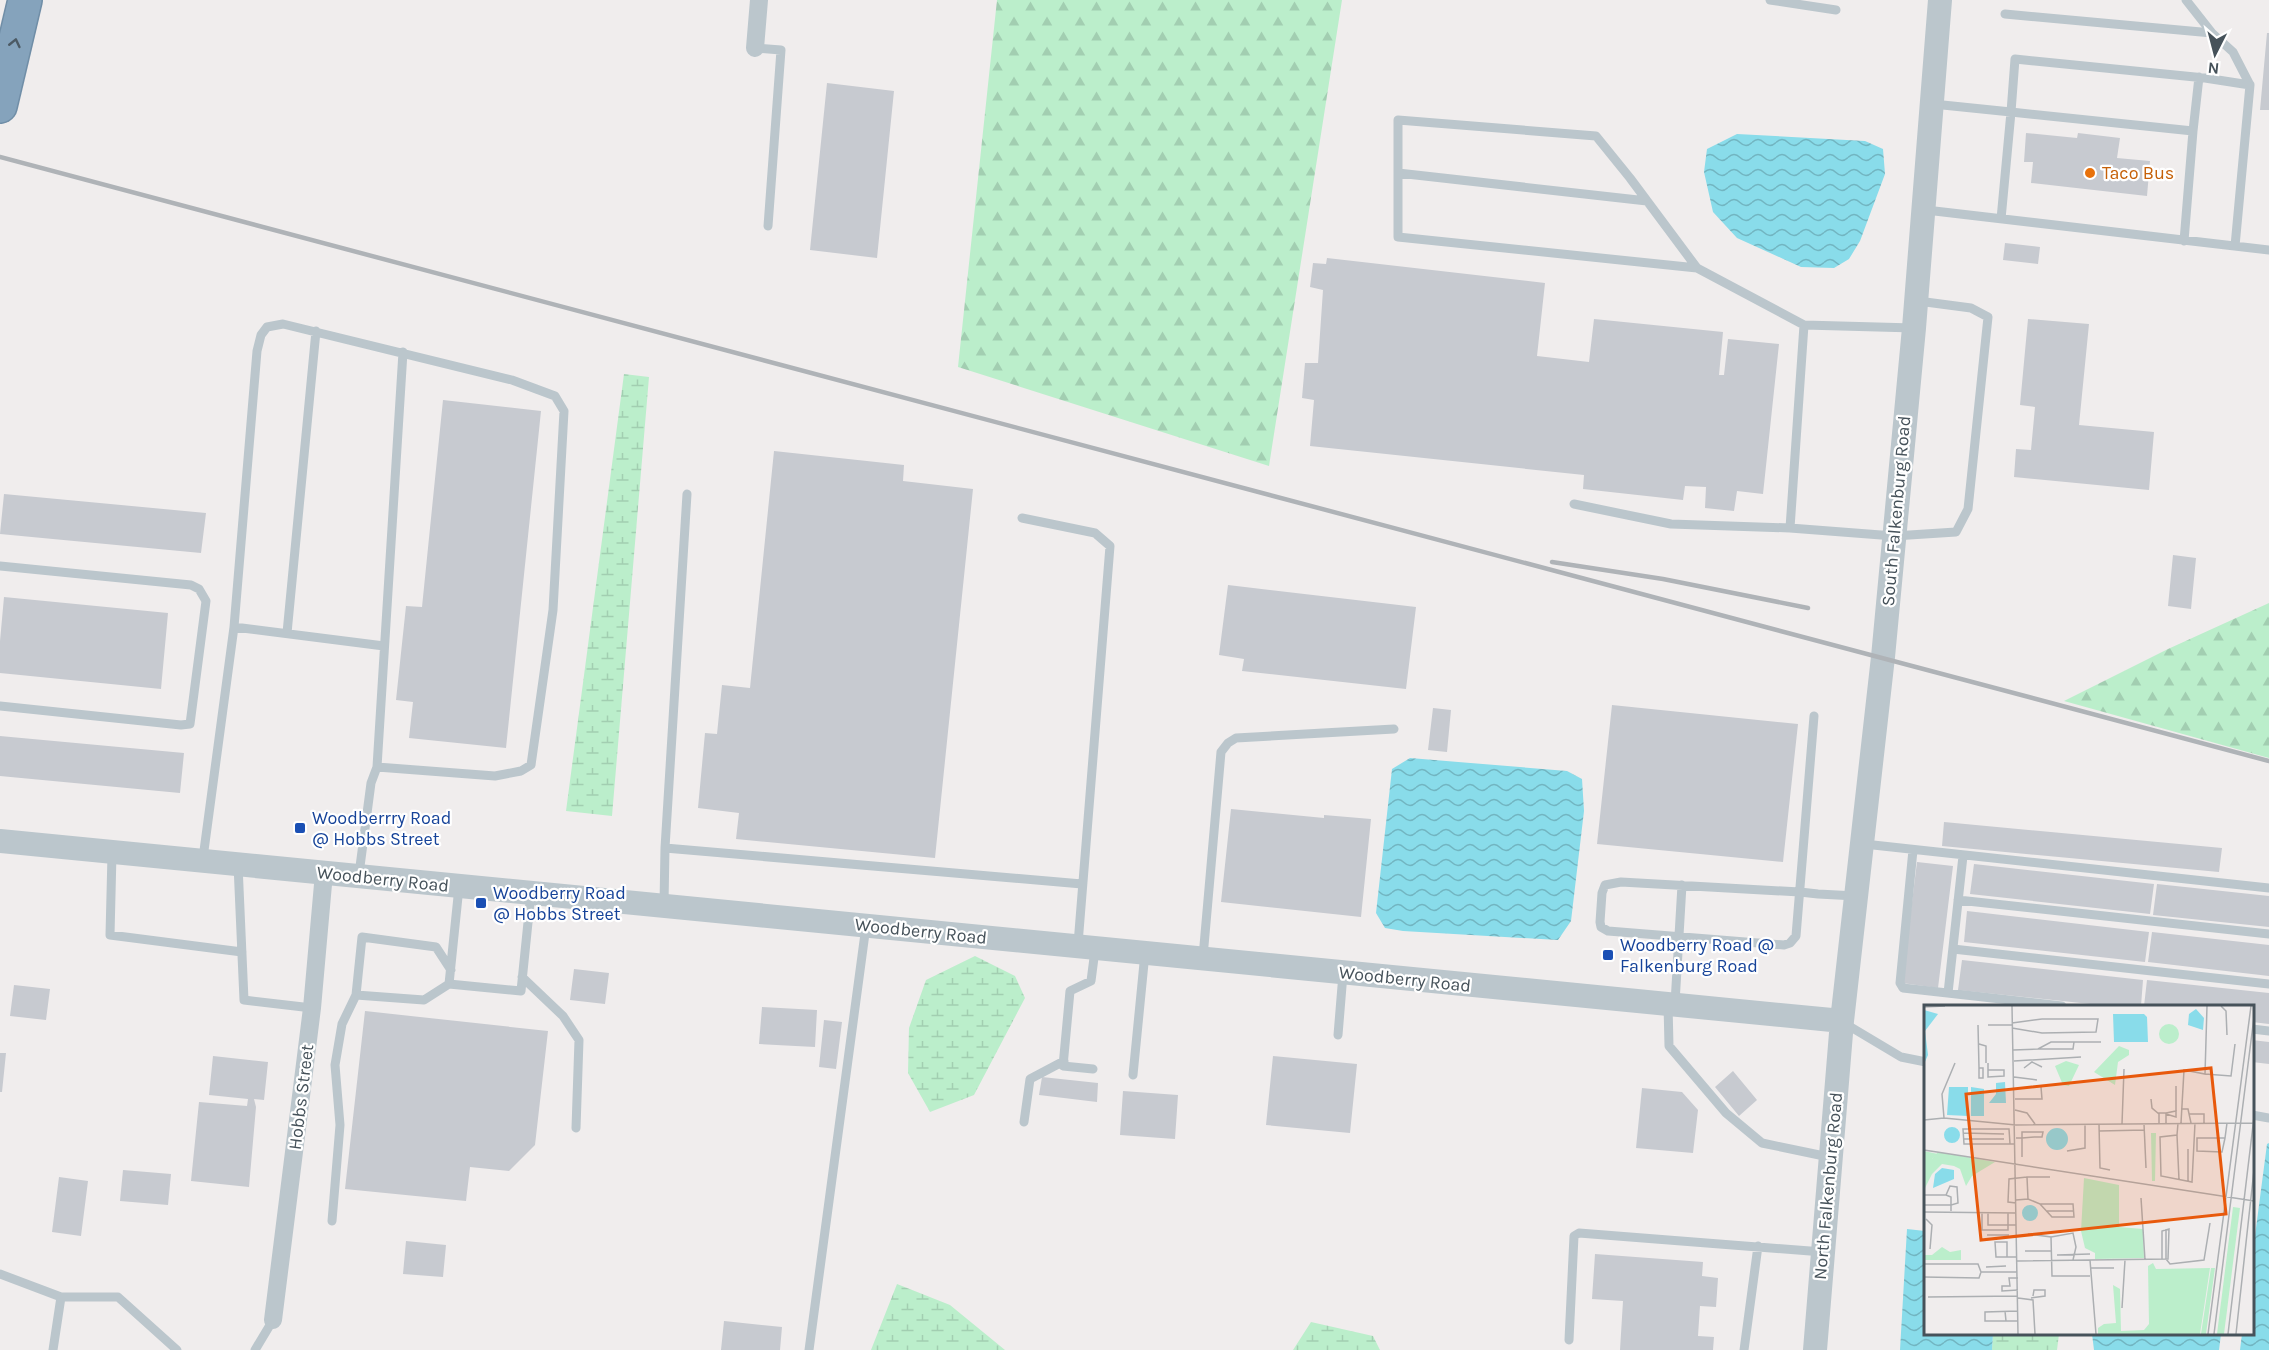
<svg xmlns="http://www.w3.org/2000/svg" width="2269" height="1350" font-family="Karla,sans-serif">
  <defs>
    <pattern id="forest-firs" width="22" height="20" patternUnits="userSpaceOnUse" patternTransform="scale(1.5)"><rect width="22" height="20" fill="#bbeecb"/><path d="M5 1l3.5 6h-7zM16 11l3.5 6h-7z" fill="#a2ceb1"/></pattern>
    <pattern id="wetland-marsh" width="20" height="14" patternUnits="userSpaceOnUse" patternTransform="scale(1.5)"><rect width="20" height="14" fill="#bbeecb"/><path d="M1 5h8M5 5V1M11 12h8M15 12V8" fill="none" stroke="#a2ceb1"/></pattern>
    <pattern id="water-waves" width="16" height="10" patternUnits="userSpaceOnUse" patternTransform="scale(1.5)"><rect width="16" height="10" fill="#89dcea"/><path d="M0 5q4-4 8 0t8 0" fill="none" stroke="#72b5c1"/></pattern>
  </defs>
  <rect width="100%" height="100%" fill="#f0eded"/>
  <!-- forest -->
  <path fill="url(#forest-firs)" d="M 997,0 L 1342,0 L 1269,466 L 958,367 Z
    M 2269,603 L 2269,758 L 2064,701 L 2168,649 Z"/>
  <!-- wetland -->
  <path fill="url(#wetland-marsh)" d="M 624,374 L 649,377 L 612,816 L 566,811 Z
    M 975,956 L 1015,976 L 1025,998 L 974,1095 L 930,1112 L 908,1073 L 909,1028 L 926,980 Z
    M 897,1284 L 950,1305 L 1005,1350 L 871,1350 Z
    M 1311,1322 L 1373,1336 L 1380,1350 L 1293,1350 Z
    M 1993,1334 L 2059,1334 L 2057,1350 L 1992,1350 Z"/>
  <!-- water -->
  <path fill="url(#water-waves)" d="M 1737,134 L 1865,141 L 1883,149 L 1885,174 L 1860,241 L 1849,259 L 1834,268 L 1801,267 L 1737,238 L 1713,212 L 1704,172 L 1707,149 Z
    M 1410,758 L 1567,771 L 1582,779 L 1584,811 L 1571,921 L 1558,940 L 1403,931 L 1385,928 L 1376,913 L 1392,769 Z
    M 2269,1143 L 2269,1350 L 2240,1350 L 2242,1334 L 2252,1334 L 2253,1251 L 2267,1144 Z
    M 1907,1229 L 1925,1231 L 1926,1334 L 1993,1334 L 1992,1350 L 1900,1350 Z
    M 2092,1334 L 2221,1334 L 2219,1350 L 2094,1350 Z"/>
  <!-- building -->
  <path fill="#c7cad0" d="M 2267,33 L 2269,33 L 2269,110 L 2260,110 Z
    M 827,83 L 894,91 L 877,258 L 810,250 Z
    M 2026,133 L 2077,138 L 2078,133 L 2120,138 L 2117,158 L 2150,161 L 2147,196 L 2031,183 L 2033,162 L 2024,162 Z
    M 2005,243 L 2040,247 L 2038,264 L 2003,260 Z
    M 1327,258 L 1545,283 L 1537,356 L 1589,362 L 1594,319 L 1723,332 L 1719,375 L 1724,375 L 1728,339 L 1779,344 L 1763,494 L 1737,491 L 1734,511 L 1705,508 L 1706,487 L 1685,486 L 1683,500 L 1583,489 L 1584,475 L 1310,446 L 1314,400 L 1302,398 L 1305,363 L 1318,363 L 1323,290 L 1310,287 L 1313,263 L 1326,264 Z
    M 2028,319 L 2089,324 L 2079,425 L 2154,432 L 2149,490 L 2014,477 L 2016,449 L 2031,450 L 2035,407 L 2020,405 Z
    M 443,400 L 541,411 L 506,748 L 409,738 L 413,702 L 396,700 L 406,606 L 422,607 Z
    M 774,451 L 904,465 L 903,481 L 973,489 L 935,858 L 736,839 L 739,813 L 698,808 L 705,733 L 717,734 L 722,685 L 750,688 Z
    M 4,494 L 206,513 L 201,553 L 0,534 Z
    M 2173,555 L 2196,558 L 2191,609 L 2168,606 Z
    M 1228,585 L 1416,607 L 1406,689 L 1242,671 L 1244,659 L 1219,655 Z
    M 4,597 L 168,613 L 161,689 L 0,673 L 0,641 Z
    M 1612,705 L 1798,724 L 1783,862 L 1597,844 Z
    M 1433,708 L 1451,710 L 1447,752 L 1428,750 Z
    M 0,736 L 184,753 L 180,793 L 0,776 Z
    M 1231,809 L 1324,818 L 1324,815 L 1371,819 L 1361,917 L 1221,902 Z
    M 1944,822 L 2222,848 L 2219,872 L 1942,846 Z
    M 1917,862 L 1953,866 L 1938,988 L 1902,983 Z
    M 1974,864 L 2154,884 L 2150,914 L 1970,894 Z
    M 2157,884 L 2269,896 L 2269,927 L 2153,915 Z
    M 1967,911 L 2149,932 L 2145,962 L 1964,942 Z
    M 2152,932 L 2269,945 L 2269,976 L 2148,962 Z
    M 1962,960 L 2143,980 L 2141,1006 L 2109,1006 L 1958,990 Z
    M 574,969 L 609,973 L 605,1004 L 570,1000 Z
    M 2147,980 L 2269,993 L 2269,1024 L 2252,1022 L 2252,1006 L 2144,1006 Z
    M 14,985 L 50,989 L 46,1020 L 10,1016 Z
    M 762,1007 L 817,1010 L 815,1047 L 759,1044 Z
    M 365,1011 L 548,1031 L 535,1145 L 509,1171 L 470,1167 L 466,1201 L 345,1189 Z
    M 824,1020 L 842,1022 L 836,1069 L 819,1067 Z
    M 2252,1040 L 2269,1042 L 2269,1064 L 2252,1062 Z
    M 0,1053 L 6,1053 L 2,1092 L 0,1092 Z
    M 213,1056 L 268,1062 L 264,1100 L 254,1099 L 256,1107 L 249,1187 L 191,1181 L 199,1102 L 247,1106 L 248,1099 L 209,1095 Z
    M 1273,1056 L 1357,1064 L 1350,1133 L 1266,1125 Z
    M 1733,1071 L 1757,1100 L 1739,1116 L 1715,1087 Z
    M 1042,1077 L 1098,1083 L 1097,1102 L 1039,1095 Z
    M 1642,1088 L 1682,1092 L 1698,1110 L 1693,1153 L 1636,1148 Z
    M 1123,1091 L 1178,1095 L 1175,1139 L 1120,1135 Z
    M 123,1170 L 171,1174 L 168,1205 L 120,1201 Z
    M 59,1177 L 88,1181 L 81,1236 L 52,1232 Z
    M 406,1241 L 446,1245 L 443,1277 L 403,1274 Z
    M 1595,1254 L 1703,1262 L 1702,1276 L 1718,1278 L 1716,1307 L 1700,1306 L 1698,1336 L 1714,1337 L 1713,1350 L 1620,1350 L 1623,1301 L 1592,1299 Z
    M 724,1321 L 782,1327 L 780,1350 L 721,1350 Z"/>
  <g fill="none" stroke-linecap="round" stroke-linejoin="round">
    <!-- motorway casing -->
    <g stroke="#708ea7" stroke-width="36">
      <path id="motorway" d="M 0,106 L 25,0"/>
    </g>
    <!-- service -->
    <path stroke="#bbc6cc" stroke-width="9" d="M 1770,0 L 1836,10
      M 2186,0 L 2212,33 L 2233,52 L 2250,85
      M 2005,14 L 2212,33
      M 755,48 L 781,50 L 768,226
      M 1933,104 L 2011,112 L 2001,219
      M 2193,131 L 2199,77
      M 1398,173 L 1647,201
      M 1926,210 L 2269,250
      M 2184,241 L 2193,131 L 2011,112 L 2015,59 L 2205,78 L 2250,85 L 2235,246
      M 1697,268 L 1630,178 L 1596,136 L 1398,120 L 1398,237 L 1697,268 L 1804,325
      M 1574,504 L 1671,524 L 1790,528 L 1804,325 L 1914,328
      M 1022,518 L 1095,533 L 1110,546 L 1078,944
      M 1790,528 L 1894,536 L 1956,532 L 1968,509 L 1988,317 L 1971,308 L 1918,301
      M 0,566 L 191,585 L 199,589 L 206,601 L 190,724 L 181,725 L 0,706
      M 234,627 L 384,646
      M 287,633 L 316,331
      M 1814,716 L 1796,936 L 1790,943 L 1784,945 L 1608,931 L 1601,927 L 1600,922 L 1602,893 L 1605,885 L 1621,882 L 1800,892 L 1818,894 L 1856,896
      M 377,767 L 403,352
      M 1864,844 L 2269,888
      M 665,848 L 1082,884
      M 1913,850 L 1900,983 L 1903,988 L 2062,1006
      M 112,854 L 110,935 L 242,952
      M 203,858 L 234,627 L 257,351 L 261,335 L 267,327 L 283,324 L 512,380 L 555,396 L 564,411 L 553,610 L 531,765 L 521,771 L 495,776 L 377,767 L 371,783 L 359,874
      M 238,865 L 244,1000 L 312,1008
      M 459,887 L 449,984 L 521,991 L 531,893
      M 1958,900 L 2269,934
      M 664,904 L 665,848 L 687,494
      M 1953,949 L 2269,984
      M 1203,957 L 1221,752 L 1228,743 L 1236,738 L 1394,729
      M 522,977 L 563,1016 L 579,1040 L 576,1128
      M 449,984 L 424,1000 L 356,995 L 362,937 L 436,947 L 451,970
      M 1948,993 L 1963,856
      M 1675,1003 L 1682,885
      M 1668,1004 L 1669,1046 L 1726,1113 L 1762,1143 L 1829,1157
      M 1844,1023 L 1901,1057 L 1926,1062
      M 2252,1029 L 2269,1031
      M 1338,1035 L 1343,974
      M 1093,1069 L 1063,1066 L 1070,991 L 1091,981 L 1095,950
      M 1133,1075 L 1145,953
      M 2252,1115 L 2269,1118
      M 1024,1122 L 1030,1079 L 1064,1061
      M 332,1221 L 340,1125 L 335,1065 L 342,1024 L 356,995
      M 0,1274 L 61,1297
      M 1569,1340 L 1574,1236 L 1579,1233 L 1823,1252
      M 53,1350 L 61,1297 L 118,1297 L 177,1350
      M 255,1350 L 273,1320
      M 809,1350 L 866,926
      M 1744,1350 L 1758,1246"/>
    <!-- minor -->
    <path stroke="#bbc6cc" stroke-width="18" d="M 755,48 L 759,0
      M 273,1320 L 312,1008 L 324,873"/>
    <!-- tertiary -->
    <path stroke="#bbc6cc" stroke-width="24" d="M 0,841 L 1842,1021
      M 1815,1350 L 1842,1021 L 1883,657 L 1914,328 L 1940,0"/>
    <!-- motorway -->
    <use href="#motorway" stroke="#85a3bc" stroke-width="33"/>
    <!-- rail -->
    <path stroke="#afb3b7" stroke-width="4.5" d="M 0,157 L 2269,761
      M 1552,562 L 1663,579 L 1808,608"/>
  </g>
  <!-- one-way arrows -->
  <defs><path id="oneway-chevron" d="M-2-3.5L2.5 0L-2 3.5" fill="none" stroke-width="1.6" stroke-linecap="round" stroke-linejoin="round" transform="scale(1.5)"/></defs>
  <use stroke="#4c5a64" href="#oneway-chevron" transform="translate(15 43) rotate(-77)"/>
  <!-- markers -->
  <circle fill="#e8710a" stroke="#fff" stroke-width="2" cx="2090" cy="173" r="6"/>
  <g fill="#1a4fb4" stroke="#fff" stroke-width="2">
    <rect x="294" y="822" width="12" height="12" rx="3"/>
    <rect x="475" y="897" width="12" height="12" rx="3"/>
    <rect x="1602" y="949" width="12" height="12" rx="3"/>
  </g>
  <g text-anchor="middle" stroke-width="4.5" stroke-linejoin="round" paint-order="stroke">
    <!-- food labels -->
    <g font-size="18" fill="#c56008" stroke="#fff" text-anchor="start">
      <text x="2102" y="179">Taco Bus</text>
    </g>
    <!-- street labels -->
    <g font-size="18" fill="#46525a" stroke="#fff">
      <text transform="translate(1896 511) rotate(-85)" y="6">South Falkenburg Road</text>
      <text transform="translate(383 879) rotate(6)" y="6">Woodberry Road</text>
      <text transform="translate(921 931) rotate(6)" y="6">Woodberry Road</text>
      <text transform="translate(1405 979) rotate(6)" y="6">Woodberry Road</text>
      <text transform="translate(301 1097) rotate(-83)" y="6">Hobbs Street</text>
      <text transform="translate(1828 1186) rotate(-85)" y="6">North Falkenburg Road</text>
    </g>
    <!-- transit labels -->
    <g font-size="18" fill="#164399" stroke="#fff" text-anchor="start">
      <text x="312" y="824">Woodberrry Road<tspan x="312" dy="21">@ Hobbs Street</tspan></text>
      <text x="493" y="899">Woodberry Road<tspan x="493" dy="21">@ Hobbs Street</tspan></text>
      <text x="1620" y="951">Woodberry Road @<tspan x="1620" dy="21">Falkenburg Road</tspan></text>
    </g>
  </g>
  <!-- overview -->
  <g transform="translate(1924 1005)">
    <rect width="330" height="330" fill="#f0eded"/>
    <path d="M 309,202 L 316,203 L 300,329 L 293,329 Z" fill="#bbeecb"/>
    <path d="M 14,147 L 71,157 L 48,171 L 42,181 L 36,164 L 30,161 L 18,159 L 8,169 L 8,154 ZM 160,173 L 195,180 L 195,222 L 219,224 L 220,253 L 171,254 L 171,248 L 161,243 L 157,226 ZM 18,242 L 26,247 L 37,245 L 37,255 L 0,255 L 0,250 L 8,250 ZM 229,258 L 232,264 L 286,263 L 276,329 L 174,329 L 174,323 L 180,319 L 192,318 L 189,280 L 196,284 L 197,326 L 220,325 L 225,319 L 224,261 Z" fill="#bbeecb"/>
    <path d="M235 29a10 10 0 1 1 20 0a10 10 0 1 1-20 0ZM 195,41 L 205,45 L 205,50 L 194,57 L 191,80 L 170,67 ZM 142,56 L 155,60 L 145,81 L 139,80 L 131,61 ZM 227,128 L 232,128 L 231,176 L 228,176 ZM 0,146 L 14,149 L 8,154 L 8,169 L 0,185 ZM 287,263 L 291,263 L 282,329 L 277,329 Z" fill="#bbeecb"/>
    <path d="M 272,4 L 280,13 L 279,25 L 264,20 L 265,9 ZM 0,5 L 14,9 L 1,26 L 4,50 L 0,59 ZM 189,9 L 220,9 L 223,12 L 224,37 L 190,37 ZM 81,77 L 82,98 L 65,98 L 72,89 L 72,78 ZM 25,82 L 44,82 L 44,111 L 23,110 ZM 47,82 L 60,84 L 60,111 L 47,111 ZM20 130a8 8 0 1 1 16 0a8 8 0 1 1-16 0ZM122 134a11 11 0 1 1 22 0a11 11 0 1 1-22 0ZM 18,163 L 30,165 L 30,174 L 9,183 L 11,169 ZM98 208a8 8 0 1 1 16 0a8 8 0 1 1-16 0Z" fill="#89dcea"/>
    <path fill="none" stroke="#acafb2" stroke-width="1.5" d="M 88,1 L 94,329M 297,1 L 302,6 L 303,30M 0,2 L 21,1M 88,18 L 118,14 L 174,14 L 172,27 L 118,28 L 88,23M 54,20 L 55,63 L 55,73 L 59,73 L 59,63 L 55,63M 64,20 L 88,20M 55,39 L 62,41 L 62,58M 115,44 L 149,44 L 150,37M 89,45 L 114,44 L 127,37 L 177,37M 90,56 L 157,52M 64,58 L 64,72 L 80,71 L 80,65 L 64,65M 100,63 L 108,57 L 118,62M 281,69 L 307,71 L 311,39M 90,72 L 113,75M 91,94 L 118,94 L 117,82M 227,94 L 228,103 L 235,109M 257,104 L 264,104 L 267,118M 91,105 L 103,108 L 111,119M 252,106 L 252,81M 242,108 L 252,106 L 252,112 L 242,109M 265,109 L 280,109 L 280,118M 20,113 L 18,89 L 31,58M 0,115 L 20,113 L 92,120 L 329,118M 235,118 L 235,108 L 242,108 L 242,118M 254,118 L 253,130 L 236,132 L 237,171 L 268,177 L 271,118M 257,118 L 260,65 L 281,69 L 283,1M 175,119 L 176,163 L 186,165M 198,119 L 200,64M 220,119 L 222,163M 175,126 L 221,125M 39,128 L 80,129M 253,130 L 255,175M 92,133 L 98,133 L 110,132 L 118,132 L 119,127 L 98,127 L 98,152M 301,133 L 273,133 L 273,146 L 298,147 L 301,133 L 303,118M 39,134 L 80,134M 86,139 L 85,124 L 39,124 L 40,139 L 91,139M 264,144 L 264,177M 0,145 L 330,196M 143,146 L 161,143 L 161,119M 0,190 L 22,190 L 26,181 L 33,182 L 34,198 L 27,200 L 27,206M 217,193 L 221,255M 104,194 L 116,199 L 149,199 L 150,212 L 128,212 L 116,199M 92,195 L 104,194 L 103,172 L 126,172M 92,198 L 84,197 L 85,174 L 103,172M 0,200 L 27,200 L 27,192 L 22,190M 123,206 L 149,206M 0,207 L 92,208M 58,208 L 58,225 L 84,225 L 84,220 L 64,220 L 64,208M 84,208 L 84,220 L 92,220M 2,214 L 8,220 L 6,244M 242,224 L 242,254M 104,229 L 127,232 L 128,271 L 166,271M 63,230 L 85,230M 127,232 L 149,228 L 152,242 L 149,255M 101,246 L 127,246M 133,250 L 166,249M 83,252 L 72,252 L 71,237 L 83,237 L 83,252 L 93,252M 242,254 L 246,259 L 280,255 L 286,218M 166,255 L 172,329M 93,256 L 244,254 L 245,224 L 238,226 L 238,254M 0,259 L 54,259 L 57,267M 62,262 L 82,261M 166,263 L 190,263M 57,267 L 93,267M 0,272 L 55,273 L 57,267M 94,285 L 78,286 L 78,281 L 86,281 L 85,273 L 94,273M 4,292 L 94,291M 94,293 L 109,295 L 111,329M 107,293 L 121,291 L 121,285 L 110,285 L 109,291M 198,303 L 201,255M 81,306 L 82,316 L 94,316M 82,316 L 61,316 L 61,307 L 94,306M 284,329 L 327,1M 290,329 L 330,12M 304,329 L 330,112M 312,329 L 330,165"/>
    <path fill="#e8590c" fill-opacity="0.15" stroke="#e8590c" stroke-width="3" d="M 287,63 L 302,209 L 57,235 L 42,89 Z"/>
    <rect width="330" height="330" fill="none" stroke="#46525a" stroke-width="3"/>
  </g>
  <!-- north arrow -->
  <g transform="translate(2215 54) rotate(186)" stroke="#ffffff" stroke-width="4.5" paint-order="stroke">
  <path d="M0-4.5L10 22L0 15L-10 22Z" fill="#46525a"/>
  <text y="-9" font-size="16" font-weight="bold" text-anchor="middle" fill="#46525a">N</text>
  </g>
</svg>
